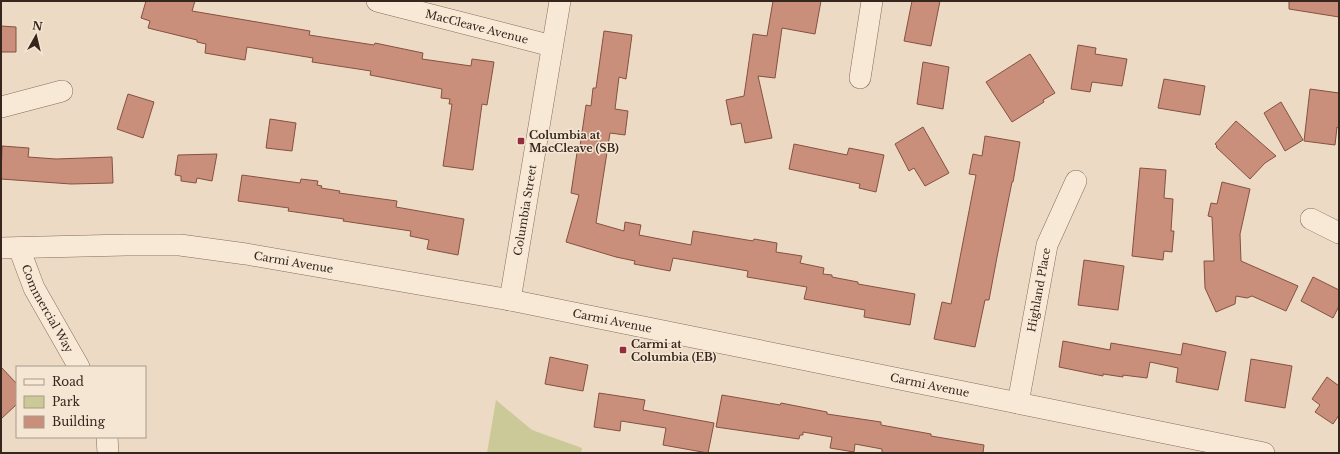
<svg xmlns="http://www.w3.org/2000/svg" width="1340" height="454" font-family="'Libre Baskerville',serif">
  <rect width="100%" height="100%" fill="#eddac4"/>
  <!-- green -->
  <path fill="#cbc998" d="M 496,400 L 532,430 L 582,448 L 581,453 L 487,453 Z"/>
  <!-- building -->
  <path fill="#ca8f7b" stroke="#855141" d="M 146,1 L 195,1 L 192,11 L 310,31 L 309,35 L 374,45 L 375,43 L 423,53 L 422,59 L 471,66 L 472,59 L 494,62 L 487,105 L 482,104 L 473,170 L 443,166 L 452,104 L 449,104 L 450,99 L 441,98 L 442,89 L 370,75 L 371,71 L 312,62 L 313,58 L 247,47 L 245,60 L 205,53 L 206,44 L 197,42 L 197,40 L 148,28 L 150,21 L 141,18 Z
    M 773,1 L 821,1 L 815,34 L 782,28 L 775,78 L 758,76 L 772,138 L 745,143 L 741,123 L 731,125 L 726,100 L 744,96 L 753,34 L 767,36 Z
    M 912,1 L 940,1 L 931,46 L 904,41 Z
    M 1289,1 L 1339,1 L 1339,17 L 1289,9 Z
    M 1,26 L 16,27 L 16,52 L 1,52 Z
    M 604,31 L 632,35 L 626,79 L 619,77 L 615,109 L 628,111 L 625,135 L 610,133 L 596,223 L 624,231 L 625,222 L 641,225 L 639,235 L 691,245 L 693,231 L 753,241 L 754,239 L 777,243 L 776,252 L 802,256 L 800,263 L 824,268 L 823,274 L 832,275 L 832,277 L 858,282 L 858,284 L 915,294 L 910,325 L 864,317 L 865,310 L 804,299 L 807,287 L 747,277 L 748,271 L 673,258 L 670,271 L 634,264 L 635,261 L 616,257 L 566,242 L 579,195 L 571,193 L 578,146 L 580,146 L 586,105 L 591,106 L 593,88 L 596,88 Z
    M 1078,45 L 1096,48 L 1095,54 L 1127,59 L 1122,86 L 1092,82 L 1090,92 L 1071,89 Z
    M 1030,54 L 1055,93 L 1043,100 L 1044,102 L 1012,122 L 986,82 Z
    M 923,62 L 949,67 L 943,109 L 917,104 Z
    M 1164,79 L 1205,86 L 1200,115 L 1158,108 Z
    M 1310,89 L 1339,93 L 1339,128 L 1337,127 L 1335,145 L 1304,141 Z
    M 128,94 L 154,102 L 143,138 L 117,129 Z
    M 1281,102 L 1303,140 L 1285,151 L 1264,113 Z
    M 270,119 L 296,123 L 292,151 L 266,148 Z
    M 1236,121 L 1276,156 L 1265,163 L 1250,179 L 1216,147 L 1217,146 L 1215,144 Z
    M 923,127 L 949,173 L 925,186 L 914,168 L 909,171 L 895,144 Z
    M 985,136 L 1020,142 L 1013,182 L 1012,182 L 997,257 L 989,300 L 985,300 L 975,347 L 934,339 L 942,302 L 951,304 L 976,175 L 969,174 L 973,154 L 982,156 Z
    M 794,144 L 847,155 L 849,148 L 884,155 L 876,192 L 859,188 L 860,184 L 789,169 Z
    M 2,146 L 29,148 L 28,157 L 56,159 L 112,157 L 113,183 L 71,184 L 1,179 Z
    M 217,154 L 212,181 L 197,178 L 196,183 L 181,181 L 181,176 L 175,175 L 178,155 Z
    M 1140,168 L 1166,170 L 1164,198 L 1173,199 L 1171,231 L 1174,231 L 1172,252 L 1164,251 L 1163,260 L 1132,256 Z
    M 242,175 L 300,183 L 301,179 L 318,181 L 317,185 L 322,186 L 321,188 L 340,191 L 339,193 L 397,201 L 396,207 L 464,219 L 458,255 L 427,249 L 429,240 L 410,236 L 411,231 L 343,221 L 344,219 L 288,211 L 289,208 L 238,201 Z
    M 1222,182 L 1250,189 L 1240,234 L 1241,261 L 1298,286 L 1286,311 L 1252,296 L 1247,298 L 1236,296 L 1235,304 L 1216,312 L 1205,288 L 1204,261 L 1214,261 L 1212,217 L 1208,216 L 1211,203 L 1217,204 Z
    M 1084,260 L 1124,266 L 1118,310 L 1078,305 Z
    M 1313,277 L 1339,290 L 1339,306 L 1333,318 L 1301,301 Z
    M 1063,341 L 1110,350 L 1111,343 L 1181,355 L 1183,343 L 1226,352 L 1218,390 L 1176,382 L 1178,368 L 1150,362 L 1147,378 L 1123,375 L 1123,377 L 1103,374 L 1103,376 L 1059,367 Z
    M 550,357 L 588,365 L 583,391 L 545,384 Z
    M 1251,359 L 1292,366 L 1285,408 L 1245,401 Z
    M 1,367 L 17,384 L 17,404 L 1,419 Z
    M 1327,377 L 1339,386 L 1339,415 L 1333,424 L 1315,412 L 1320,405 L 1312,399 Z
    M 599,393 L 645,400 L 643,410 L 714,423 L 708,453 L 663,445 L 666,428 L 621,421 L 620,431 L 594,427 Z
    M 722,395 L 780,405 L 781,403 L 827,412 L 827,414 L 881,422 L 881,425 L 931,434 L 931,436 L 984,445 L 983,453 L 882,453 L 882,449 L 855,444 L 854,452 L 830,448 L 832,437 L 803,432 L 803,435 L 800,435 L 799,439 L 716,427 Z"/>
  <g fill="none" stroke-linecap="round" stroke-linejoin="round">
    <!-- minor casing -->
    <g stroke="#876b5b" stroke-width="22">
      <g id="minor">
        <path id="s1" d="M 377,1 L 552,46"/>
        <path d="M 860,78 L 872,1"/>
        <path d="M 1,107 L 62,91"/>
        <path d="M 1311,219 L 1339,233"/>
        <path id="s2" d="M 1,248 L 126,245 L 180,245 L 246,254 L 510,300 L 1264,453"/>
        <path id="s3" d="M 19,248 L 34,288 L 79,367"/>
        <path id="s4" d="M 510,300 L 560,1"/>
        <path id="s5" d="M 1018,403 L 1047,245 L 1076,181"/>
        <path d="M 107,437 L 108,453"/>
      </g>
    </g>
    <!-- minor -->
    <use href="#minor" stroke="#f8e9d7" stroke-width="21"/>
  </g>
  <!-- markers -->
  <g fill="#942c3e" stroke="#f4e6d3" stroke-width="1.5">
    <rect x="517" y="137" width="8" height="8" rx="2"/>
    <rect x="619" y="346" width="8" height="8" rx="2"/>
  </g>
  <g text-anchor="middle" stroke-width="3" stroke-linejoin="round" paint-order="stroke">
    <!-- street labels -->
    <g font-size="11" fill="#37261e" stroke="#f4e6d3">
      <text dy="4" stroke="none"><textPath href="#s1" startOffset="103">MacCleave Avenue</textPath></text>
      <text dy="4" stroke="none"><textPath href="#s4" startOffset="91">Columbia Street</textPath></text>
      <text dy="4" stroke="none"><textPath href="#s2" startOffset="294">Carmi Avenue</textPath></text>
      <text dy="4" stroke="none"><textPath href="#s5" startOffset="115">Highland Place</textPath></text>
      <text dy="4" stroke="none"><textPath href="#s3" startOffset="67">Commercial Way</textPath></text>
      <text dy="4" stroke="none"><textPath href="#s2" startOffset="618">Carmi Avenue</textPath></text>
      <text dy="4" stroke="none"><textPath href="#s2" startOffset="942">Carmi Avenue</textPath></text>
    </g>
    <!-- poi labels -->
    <g font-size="11" font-weight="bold" fill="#37261e" stroke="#f4e6d3" text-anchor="start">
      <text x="529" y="139">Columbia at<tspan x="529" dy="13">MacCleave (SB)</tspan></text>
      <text x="631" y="348">Carmi at<tspan x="631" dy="13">Columbia (EB)</tspan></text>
    </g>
  </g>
  <!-- border -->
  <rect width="1340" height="454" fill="none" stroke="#37261e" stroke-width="4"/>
  <!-- legend -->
  <rect x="16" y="366" width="130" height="72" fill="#f4e6d3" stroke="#a8998b"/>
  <rect x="24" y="379" width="20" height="6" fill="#f8e9d7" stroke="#a8998b"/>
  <text x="52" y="386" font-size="12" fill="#37261e">Road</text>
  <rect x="24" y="396" width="20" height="12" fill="#cbc998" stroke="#a8998b"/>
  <text x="52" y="406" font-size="12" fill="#37261e">Park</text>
  <rect x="24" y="416" width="20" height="12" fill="#ca8f7b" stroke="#a8998b"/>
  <text x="52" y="426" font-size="12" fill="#37261e">Building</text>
  <!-- north arrow -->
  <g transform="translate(36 36) rotate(8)" stroke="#f4e6d3" stroke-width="3" paint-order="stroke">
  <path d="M0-3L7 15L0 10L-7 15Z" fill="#37261e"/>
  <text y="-6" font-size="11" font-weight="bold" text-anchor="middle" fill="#37261e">N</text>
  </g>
</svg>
